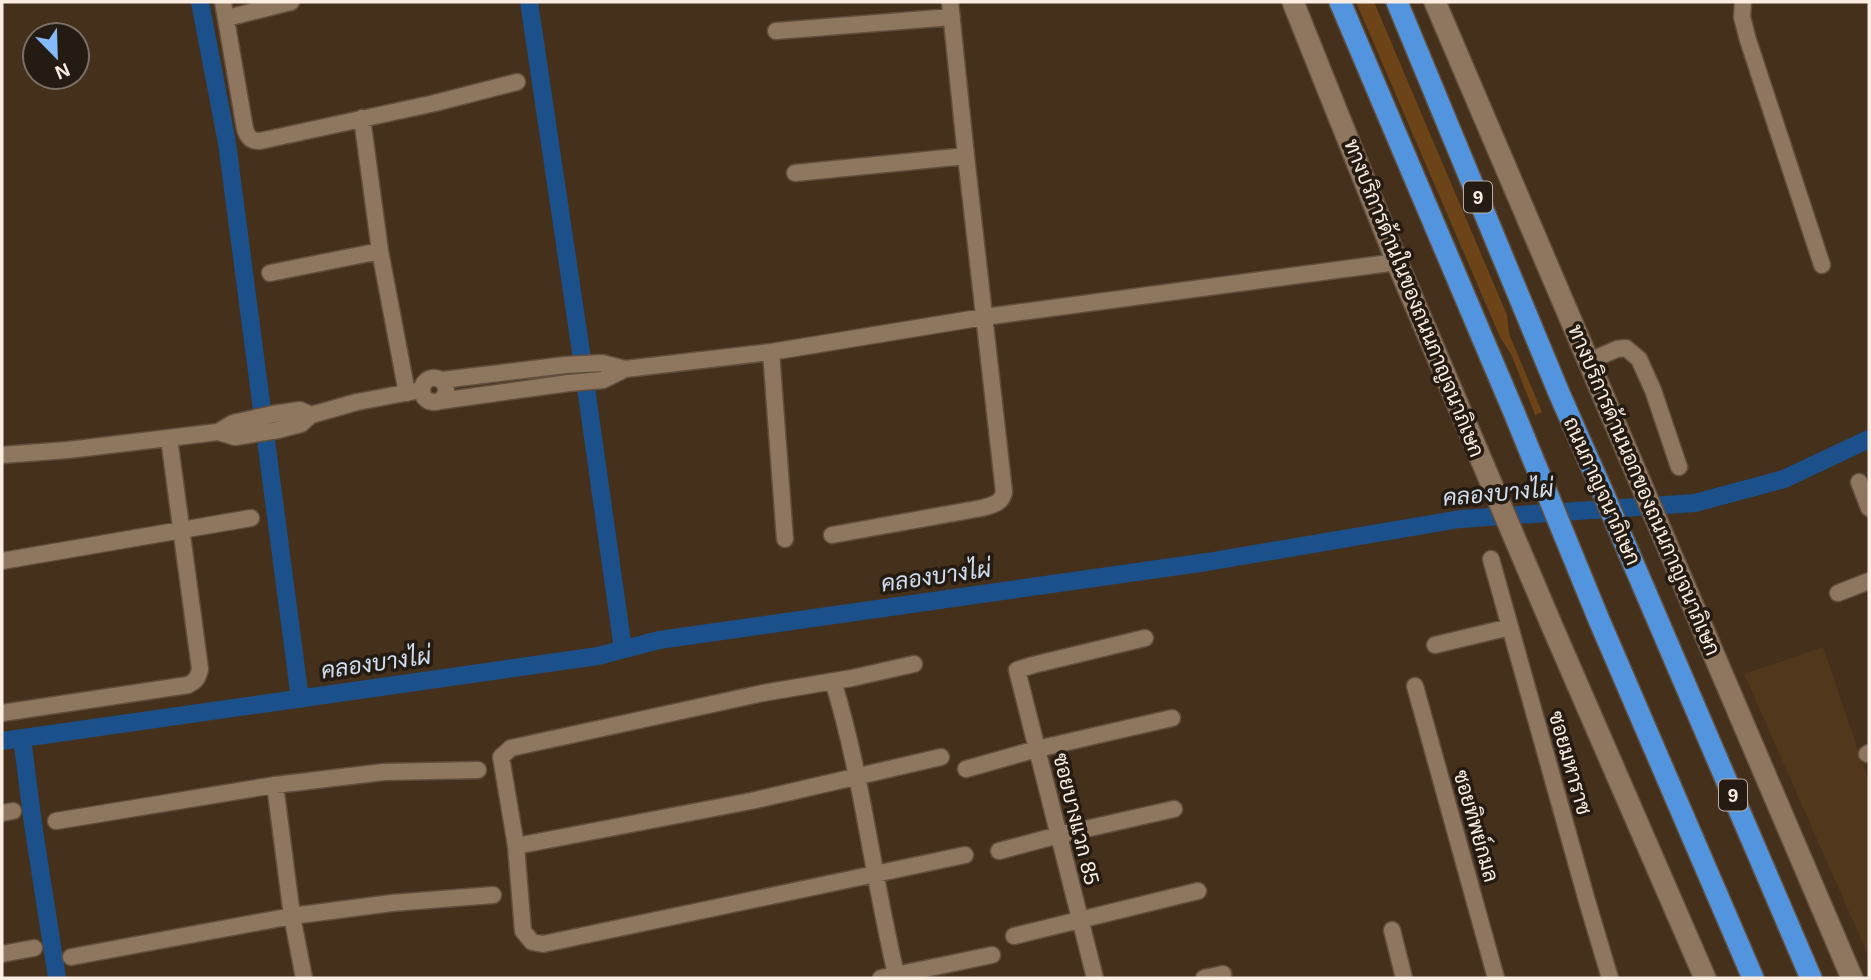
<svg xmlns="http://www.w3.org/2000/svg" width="1871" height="980" font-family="Helvetica,Sarabun,sans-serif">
  <rect width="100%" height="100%" fill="#45301c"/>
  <!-- built -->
  <path fill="#51371c" d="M 1823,647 L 1869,782 L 1869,957 L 1744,674 Z"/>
  <!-- green -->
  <path fill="#6c4417" d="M 1356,2 L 1374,2 L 1507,315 L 1509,334 L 1542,412 L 1535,415 L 1512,356 L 1500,337 Z"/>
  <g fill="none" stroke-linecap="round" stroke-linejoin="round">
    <!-- canal -->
    <path stroke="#1b508a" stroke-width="18" d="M 200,2 L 227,143 L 300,699
      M 529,2 L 580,345 L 623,649
      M 22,738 L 33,824 L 57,978
      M 2,741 L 598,656 L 659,640 L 1207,562 L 1460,519 L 1695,503 L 1784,479 L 1869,439"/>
    <!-- minor casing -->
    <g stroke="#614f3d" stroke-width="19">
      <path id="minor" d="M 223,2 L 245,129 C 248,138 251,141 260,141 L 435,103 L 517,82
        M 1743,2 L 1742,17 L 1748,40 L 1822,265
        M 227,18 L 291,2
        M 776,31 L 952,17
        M 362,118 L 380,251 L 407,393
        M 795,173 L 966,156
        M 270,273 L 380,251
        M 771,352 L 785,539
        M 1589,361 L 1617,349 L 1626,348 L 1639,359 L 1653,390 L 1679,467
        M422 390a12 12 0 1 1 24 0a12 12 0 1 1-24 0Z
        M 442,380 L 565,365 L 602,363 L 625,369 L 771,352 L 984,317 L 1397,262
        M 440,401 L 569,383 L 603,380 L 625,369
        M 218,432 L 233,423 L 273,414 L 300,410 L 311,415
        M 2,455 L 68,450 L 218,432 L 235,437 L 278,430 L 301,424 L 311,415 L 357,402 L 421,390
        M 1859,482 L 1869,508
        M 832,535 L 982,508 C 993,505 1002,503 1004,492 L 966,156 L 950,2
        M 1491,559 L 1587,901 L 1610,978
        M 2,561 L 251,518
        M 1838,593 L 1869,581
        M 1435,645 L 1510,627
        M 914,664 L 852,678 L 763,693 L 511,748 L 501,757 L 516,846 L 523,931 L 532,942 L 543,944 L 965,855
        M 833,681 C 863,778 873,880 897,978
        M 1415,686 L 1496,978
        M 2,713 L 188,685 C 196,681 198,678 200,669 L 169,438
        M 1867,754 L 1869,753
        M 966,769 L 1037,749 L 1172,718
        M 275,785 L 292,916 L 304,978
        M 2,813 L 13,811
        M 56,821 L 275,785 L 384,772 L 478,770
        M 516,846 L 751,801 L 941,757
        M 999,851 L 1059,835 L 1174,809
        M 1392,930 L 1404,978
        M 1014,936 L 1198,891
        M 2,954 L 34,948
        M 71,957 L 292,916 L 392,903 L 493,895
        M 881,978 L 992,955
        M 1095,978 L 1017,670 L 1033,665 L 1145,638
        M 1204,978 L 1223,974"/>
    </g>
    <!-- secondary casing -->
    <g stroke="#614f3d" stroke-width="24">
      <path id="secondary" d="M 1293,2 L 1397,262 L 1552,626 L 1705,978
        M 1435,2 L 1852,978"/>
    </g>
    <!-- trunk casing -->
    <g stroke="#614f3d" stroke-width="24">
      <path id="trunk" d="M 1340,2 L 1513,410 L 1599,620 L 1753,978
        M 1397,2 L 1559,393 L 1604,495 L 1811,978"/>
    </g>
    <!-- minor -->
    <use href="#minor" stroke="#8e765f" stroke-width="16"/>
    <!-- secondary -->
    <use href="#secondary" stroke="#8e765f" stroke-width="21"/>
    <!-- trunk -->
    <use href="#trunk" stroke="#5394df" stroke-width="21"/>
  </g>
  <g text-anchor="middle" stroke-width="7" stroke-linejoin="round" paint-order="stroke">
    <!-- shield labels -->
    <g fill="#241b12" stroke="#baaea3" stroke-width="2">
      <rect x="1464" y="181.5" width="28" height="31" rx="5"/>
      <rect x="1719" y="779.5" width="28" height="31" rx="5"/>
    </g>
    <g font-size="19" font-weight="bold" fill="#fbede1">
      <text x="1478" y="204">9</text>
      <text x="1733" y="802">9</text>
    </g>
    <!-- street labels -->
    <g font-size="21" fill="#fbede1" stroke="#241b12">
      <text transform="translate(1414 298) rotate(68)" y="7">ทางบริการด้านในของถนนกาญจนาภิเษก</text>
      <text transform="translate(1644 490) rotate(67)" y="7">ทางบริการด้านนอกของถนนกาญจนาภิเษก</text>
      <text transform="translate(1602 491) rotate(66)" y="7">ถนนกาญจนาภิเษก</text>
      <text transform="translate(1570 763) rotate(74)" y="7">ซอยมหาราช</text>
      <text transform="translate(1076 819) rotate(76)" y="7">ซอยบางแวก 85</text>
      <text transform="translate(1476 826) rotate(74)" y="7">ซอยทิพย์กมล</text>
    </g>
    <!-- water labels -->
    <g font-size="23" font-style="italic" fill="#d1dff0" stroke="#241b12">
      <text transform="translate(1498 493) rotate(-5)" y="8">คลองบางไผ่</text>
      <text transform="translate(936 576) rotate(-8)" y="8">คลองบางไผ่</text>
      <text transform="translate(376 663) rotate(-8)" y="8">คลองบางไผ่</text>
    </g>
  </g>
  <!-- border -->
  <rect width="1871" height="980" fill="none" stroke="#fbede1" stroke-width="7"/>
  <!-- north arrow -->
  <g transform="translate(56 56) rotate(157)"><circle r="33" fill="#241b12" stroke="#7a6f65" stroke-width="2"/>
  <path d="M0-5L12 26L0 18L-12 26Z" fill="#86bbfb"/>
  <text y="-10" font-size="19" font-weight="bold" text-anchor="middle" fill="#fbede1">N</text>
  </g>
</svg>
